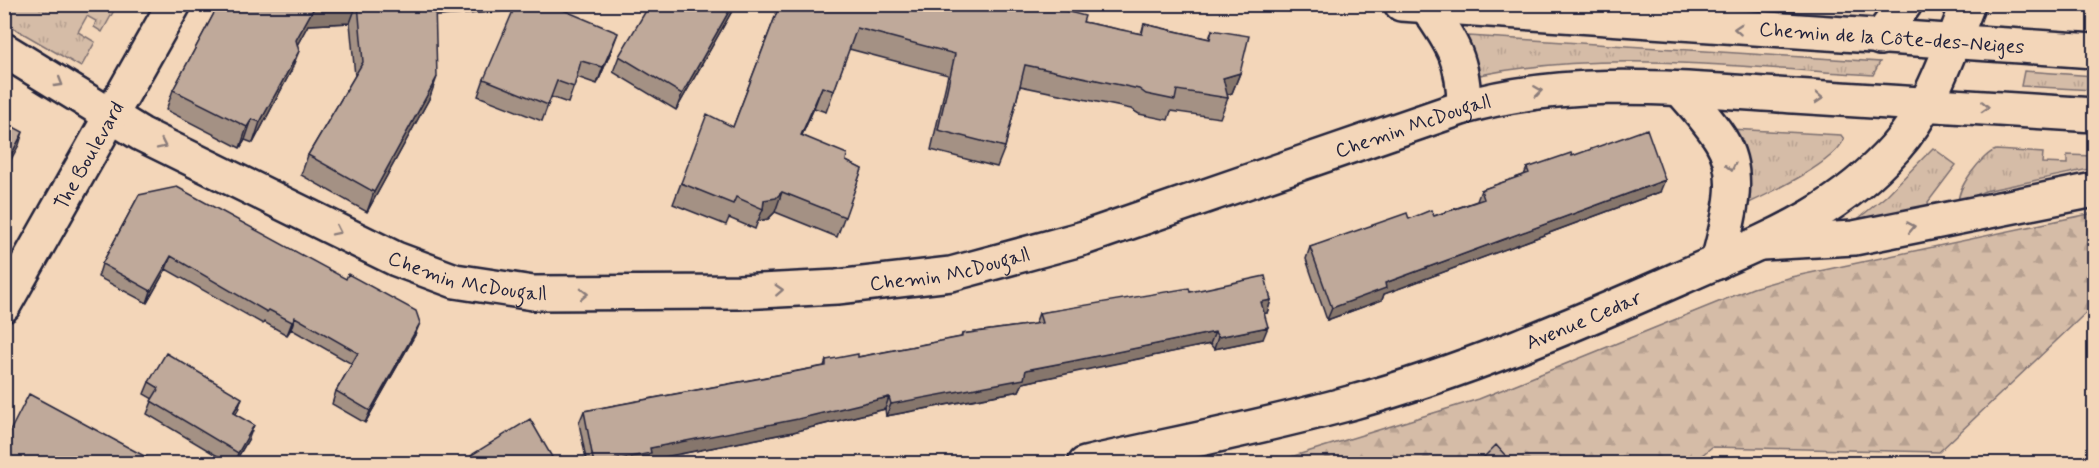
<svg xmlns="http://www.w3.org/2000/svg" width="2099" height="468" font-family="Mynerve,sans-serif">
  <defs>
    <pattern id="grass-tufts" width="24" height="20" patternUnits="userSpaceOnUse" patternTransform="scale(1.5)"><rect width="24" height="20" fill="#d5bca7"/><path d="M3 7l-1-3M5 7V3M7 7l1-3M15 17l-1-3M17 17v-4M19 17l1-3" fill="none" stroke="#b7a191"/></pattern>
    <pattern id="forest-firs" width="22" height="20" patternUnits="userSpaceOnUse" patternTransform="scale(1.5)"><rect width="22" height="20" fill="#d5bca7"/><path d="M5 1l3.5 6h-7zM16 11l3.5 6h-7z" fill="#b7a191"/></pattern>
  </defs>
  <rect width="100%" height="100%" fill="#f3d6b9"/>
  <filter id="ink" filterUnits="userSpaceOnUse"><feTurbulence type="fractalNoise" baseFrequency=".0167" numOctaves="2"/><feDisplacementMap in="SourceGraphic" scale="12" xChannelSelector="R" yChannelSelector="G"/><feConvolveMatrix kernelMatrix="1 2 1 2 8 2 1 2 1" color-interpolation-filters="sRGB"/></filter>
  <g filter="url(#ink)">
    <!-- grass -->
    <path fill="url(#grass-tufts)" stroke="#7c6f71" stroke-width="1.5" d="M 4,5 L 5,4 L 117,5 L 102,32 L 94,27 L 96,21 L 87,16 L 78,32 L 95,42 L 81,67 L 5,23 Z
      M 1468,36 L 1880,62 L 1873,75 C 1742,68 1609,49 1480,75 L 1466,41 Z
      M 2024,71 L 2094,76 L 2094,90 L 2021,86 Z
      M 1730,129 L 1841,135 L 1844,139 C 1835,163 1768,194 1745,205 C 1752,172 1744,158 1730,129 Z
      M 1933,148 L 1956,165 L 1928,202 L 1929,209 L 1854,222 L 1886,196 Z
      M 1996,150 L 2043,153 L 2042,163 L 2067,164 L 2067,155 L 2094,156 L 2094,168 L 1985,191 L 1959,203 C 1955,190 1983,153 1996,150 Z"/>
    <!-- forest -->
    <path fill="url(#forest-firs)" stroke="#7c6f71" stroke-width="1.5" d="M 2094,213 L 2094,305 L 1939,452 L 1712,447 L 1691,464 L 1268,464 L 1479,399 L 1753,288 L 1791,277 Z"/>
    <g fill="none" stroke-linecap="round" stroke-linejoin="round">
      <!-- minor casing -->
      <g stroke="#22223b" stroke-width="38">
        <g id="minor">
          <path id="s1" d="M 1085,464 C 1174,444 1263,427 1350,403 C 1463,372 1571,326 1678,279 C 1760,242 1833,218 1895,148 C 1931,108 1948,54 1968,4"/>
        </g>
      </g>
      <!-- major casing -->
      <g stroke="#22223b" stroke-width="38">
        <g id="major">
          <path id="s2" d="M 1401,4 L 2094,51"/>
          <path d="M 1427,7 C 1453,44 1464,61 1464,107"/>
          <path d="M 1880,38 L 1905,4"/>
          <path id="s3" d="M 4,50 L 141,134 L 396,259 L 455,281 L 533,293 L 739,292 L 837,287 L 951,274 L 1084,238 L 1464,107 C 1572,76 1683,89 1794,96 C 1894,103 1994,108 2094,115"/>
          <path d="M 1681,90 C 1695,106 1710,122 1721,140 C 1744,177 1727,223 1718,262"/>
          <path d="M 1761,243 L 1854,238 L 2094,190"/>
          <path id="s4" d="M 4,305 L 174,4"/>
        </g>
      </g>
      <!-- minor -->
      <use href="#minor" stroke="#f3d6b9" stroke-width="33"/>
      <!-- major -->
      <use href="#major" stroke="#f3d6b9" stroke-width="33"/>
    </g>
    <!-- wall -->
    <path fill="#a49184" stroke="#22223b" stroke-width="1.5" d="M 219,4 L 508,4 L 505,11 L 435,16 L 430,97 L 367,212 L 301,175 L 308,155 L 355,76 L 350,23 L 308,25 L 297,45 L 291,71 L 253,143 L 245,140 L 240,148 L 166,110 L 173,90 Z
      M 736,4 L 676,110 L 613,72 L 619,56 Z
      M 780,4 L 1083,22 L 1141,34 L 1144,24 L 1209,39 L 1212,30 L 1240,73 L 1232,93 L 1227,95 L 1228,98 L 1220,118 L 1171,111 L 1168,120 L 1139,114 L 1131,109 L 1020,86 L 1005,147 L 997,167 L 931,150 L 948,75 L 849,49 L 826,112 L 814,108 L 802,135 L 846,161 L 862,169 L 837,237 L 775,212 L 768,219 L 758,221 L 755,229 L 729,218 L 726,225 L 673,204 L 681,183 L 733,127 Z
      M 612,49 L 597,84 L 577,77 L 568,103 L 551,97 L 542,121 L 478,96 L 484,79 Z
      M 1572,156 L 1660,192 L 1384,294 L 1382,300 L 1327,320 L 1306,259 L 1310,247 L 1409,219 L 1434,216 L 1477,201 L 1481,190 L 1524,175 L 1527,168 Z
      M 139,195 L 415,335 L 365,423 L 332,404 L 336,391 L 352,364 L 291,329 L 287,335 L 264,322 L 263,324 L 166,269 L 147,303 L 98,277 L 102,264 Z
      M 1190,292 L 1271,300 L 1267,313 L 1264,313 L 1263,339 L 1214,349 L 1210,344 L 1068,373 L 1023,383 L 1019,391 L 886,416 L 885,409 L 793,432 L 649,460 L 647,464 L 587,464 L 579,423 L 584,411 L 824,366 L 826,360 L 858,357 L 961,337 L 962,334 L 1035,324 L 1039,313 Z
      M 149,382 L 238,410 L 235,415 L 249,438 L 234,464 L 231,464 L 147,414 L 153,399 L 144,394 Z"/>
    <!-- shaded-wall -->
    <path fill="#86766c" stroke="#22223b" stroke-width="1.5" d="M 316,4 L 357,4 L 350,23 L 308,25 L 289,60 L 296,40 Z
      M 432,4 L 508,4 L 505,11 L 427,17 Z
      M 733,4 L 736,4 L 676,110 L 682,94 Z
      M 618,33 L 612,49 L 597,84 L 603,67 Z
      M 299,51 L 291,71 L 253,143 L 260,122 Z
      M 1240,73 L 1232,93 L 1220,97 L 1223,78 Z
      M 437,77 L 430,97 L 367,212 L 374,192 Z
      M 822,87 L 814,108 L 793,155 L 801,135 Z
      M 252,119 L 245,140 L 240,148 L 247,127 Z
      M 23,132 L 19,145 L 4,172 L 4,168 Z
      M 1665,180 L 1660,192 L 1384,294 L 1382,300 L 1327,320 L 1332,308 L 1385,283 Z
      M 782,192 L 775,212 L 768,219 L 758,221 L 763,209 L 764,200 Z
      M 171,256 L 166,269 L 147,303 L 151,291 Z
      M 1271,300 L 1267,313 L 1257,315 L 1261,302 Z
      M 295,317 L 291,329 L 287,335 L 292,322 Z
      M 420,323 L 415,335 L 365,423 L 370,411 Z
      M 1268,327 L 1263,339 L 1214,349 L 1218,337 Z
      M 1215,332 L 1210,344 L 1023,383 L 1019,391 L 886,416 L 891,404 L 1026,370 Z
      M 889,397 L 885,409 L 793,432 L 649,460 L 647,464 L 598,464 L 650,448 Z
      M 242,398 L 238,410 L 229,426 L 233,413 Z
      M 254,425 L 249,438 L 234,464 L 238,453 Z"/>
    <!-- building -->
    <path fill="#bfa99a" stroke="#22223b" stroke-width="1.5" d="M 219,4 L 316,4 L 296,40 L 299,51 L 260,122 L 252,119 L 247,127 L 173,90 Z
      M 358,4 L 435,4 L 437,77 L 374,192 L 308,155 L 363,62 Z
      M 516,4 L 549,4 L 618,33 L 603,67 L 581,61 L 574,87 L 557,81 L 548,105 L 484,79 Z
      M 650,4 L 733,4 L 682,94 L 619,56 Z
      M 780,4 L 1038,4 L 1085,16 L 1083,22 L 1142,34 L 1144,24 L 1210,39 L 1212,30 L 1249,36 L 1240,73 L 1223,78 L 1228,98 L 1177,90 L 1175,100 L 1146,94 L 1139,89 L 1025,65 L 1005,147 L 938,130 L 955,54 L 857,28 L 834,91 L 822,87 L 801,135 L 847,154 L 846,161 L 862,169 L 845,217 L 782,192 L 776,198 L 764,200 L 763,209 L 736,197 L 733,204 L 681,183 L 707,114 L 733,127 Z
      M 4,122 L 23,132 L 4,168 Z
      M 1647,129 L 1665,180 L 1385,283 L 1386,288 L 1332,308 L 1310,247 L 1407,213 L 1409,219 L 1431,210 L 1434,216 L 1458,208 L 1484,199 L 1481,190 L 1529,173 L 1527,168 L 1571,153 L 1572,156 Z
      M 177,187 L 346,279 L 348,274 L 416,311 L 420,323 L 370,411 L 336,391 L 358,353 L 295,317 L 292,322 L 269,310 L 267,312 L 171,256 L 151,291 L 102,264 L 139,195 Z
      M 1265,276 L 1271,300 L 1261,302 L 1268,327 L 1218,337 L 1215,332 L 1073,361 L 1026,370 L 1024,379 L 891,404 L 889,397 L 798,419 L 650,448 L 651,453 L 594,464 L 584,411 L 826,366 L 826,360 L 858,354 L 858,357 L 962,337 L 962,334 L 1042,323 L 1039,313 L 1189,288 L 1190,292 Z
      M 166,353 L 242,398 L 233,413 L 254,425 L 238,453 L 151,401 L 159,388 L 149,382 Z
      M 29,394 L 159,464 L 11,464 L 4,460 L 4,443 Z
      M 530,419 L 556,464 L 464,464 L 473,454 Z
      M 1496,445 L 1513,464 L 1477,464 Z"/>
    <!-- one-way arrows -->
    <defs><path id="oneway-chevron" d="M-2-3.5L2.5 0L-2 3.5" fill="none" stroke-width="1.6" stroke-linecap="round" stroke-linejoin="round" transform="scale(1.5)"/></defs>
    <g stroke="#8a7c7a">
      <use href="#oneway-chevron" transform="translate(1738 29) rotate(-176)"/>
      <use href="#oneway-chevron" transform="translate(59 83) rotate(31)"/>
      <use href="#oneway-chevron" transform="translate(1538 91) rotate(-8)"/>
      <use href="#oneway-chevron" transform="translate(1819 98) rotate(4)"/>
      <use href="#oneway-chevron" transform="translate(1985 107) rotate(3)"/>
      <use href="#oneway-chevron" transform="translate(162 145) rotate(26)"/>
      <use href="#oneway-chevron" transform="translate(1731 167) rotate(78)"/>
      <use href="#oneway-chevron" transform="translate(1911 227) rotate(-11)"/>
      <use href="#oneway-chevron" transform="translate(337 231) rotate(26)"/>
      <use href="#oneway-chevron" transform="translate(779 290) rotate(-3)"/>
      <use href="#oneway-chevron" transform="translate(584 294) rotate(-1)"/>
    </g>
  </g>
  <g text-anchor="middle" stroke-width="4.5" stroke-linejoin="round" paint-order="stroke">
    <!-- street labels -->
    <g font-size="20" fill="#22223b" stroke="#f3d6b9">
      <text dy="7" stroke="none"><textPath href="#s2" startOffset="492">Chemin de la Côte-des-Neiges</textPath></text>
      <text dy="7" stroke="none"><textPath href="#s3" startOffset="1491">Chemin McDougall</textPath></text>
      <text dy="7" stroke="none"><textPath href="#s4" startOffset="172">The Boulevard</textPath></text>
      <text dy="7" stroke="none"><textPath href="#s3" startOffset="1005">Chemin McDougall</textPath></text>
      <text dy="7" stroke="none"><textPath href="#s3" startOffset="519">Chemin McDougall</textPath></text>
      <text dy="7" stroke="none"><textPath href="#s1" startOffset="520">Avenue Cedar</textPath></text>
    </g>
  </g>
  <!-- margin -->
  <rect width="2099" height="468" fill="none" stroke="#f3d6b9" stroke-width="24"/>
  <rect x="12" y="12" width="2075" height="444" fill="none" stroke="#22223b" stroke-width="2" filter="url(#ink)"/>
</svg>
